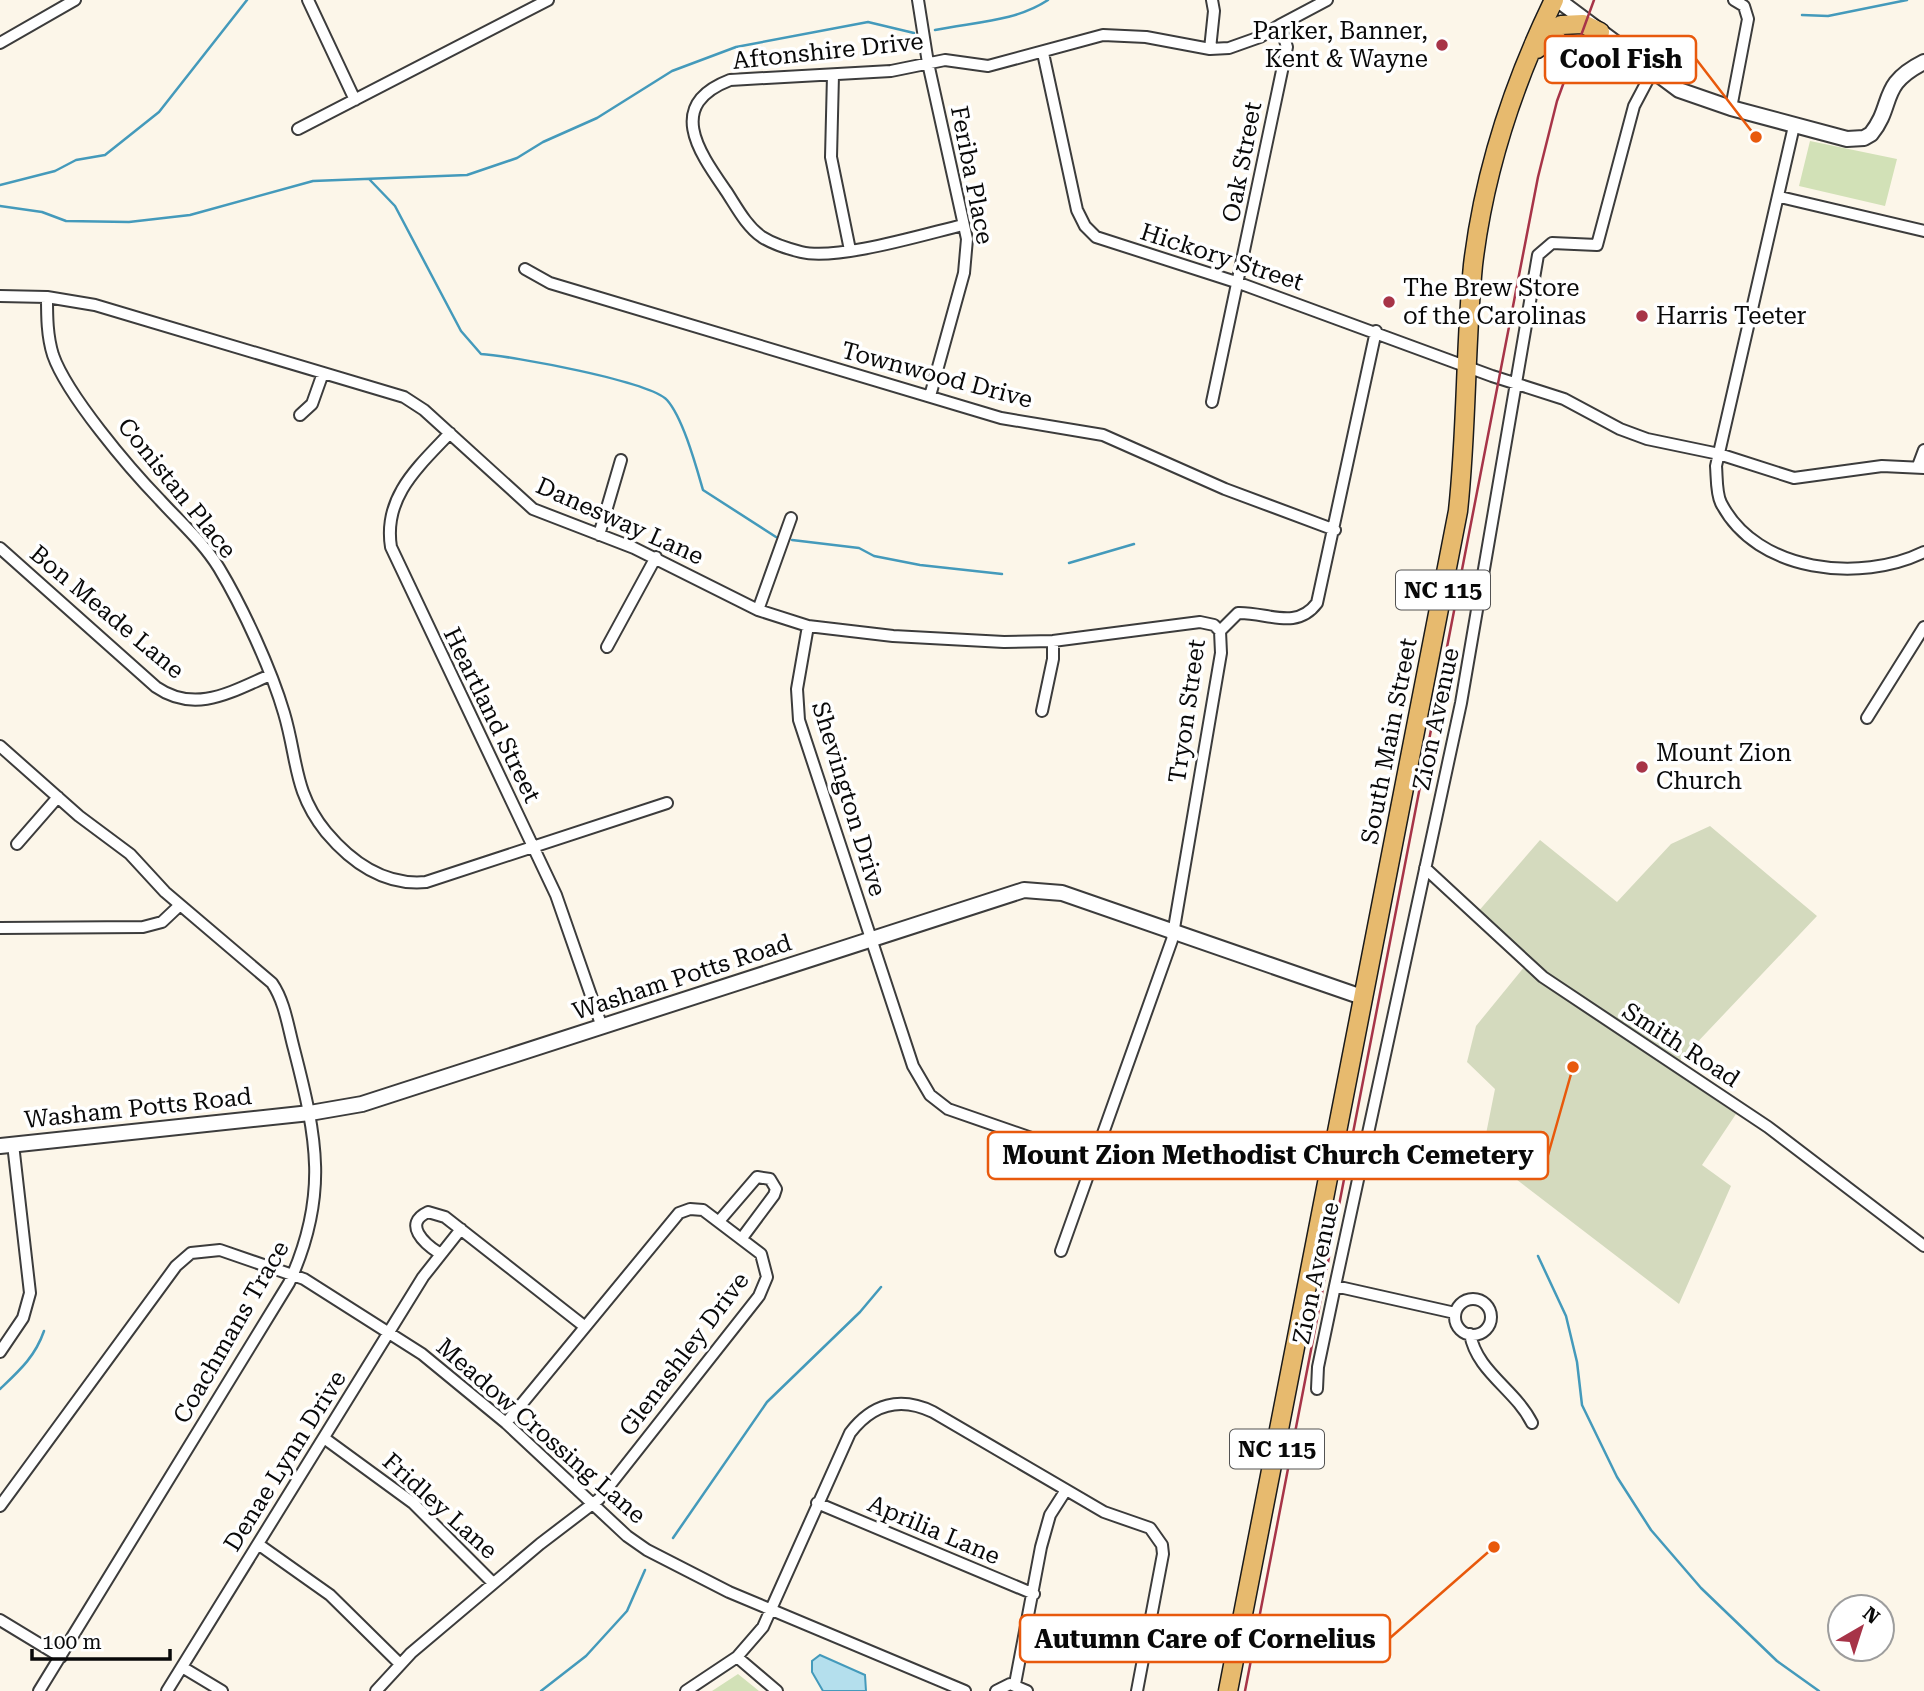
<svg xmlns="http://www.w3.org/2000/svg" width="1924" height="1691" font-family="'Roboto Serif',serif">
  <rect width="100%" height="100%" fill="#fcf6e9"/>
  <!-- green -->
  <path fill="#d2e1b7" d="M 1810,141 L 1897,159 L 1885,206 L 1799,186 Z
    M 738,1674 L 759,1691 L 712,1691 Z"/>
  <!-- cemetery -->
  <path fill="#d4dabe" d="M 1710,826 L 1817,916 L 1671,1070 L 1736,1114 L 1702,1165 L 1731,1186 L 1679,1304 L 1499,1166 L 1485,1139 L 1495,1089 L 1467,1062 L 1476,1026 L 1529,961 L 1477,913 L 1540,840 L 1617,902 L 1671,844 Z"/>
  <!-- water -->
  <path fill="#b4dfed" stroke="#449abb" stroke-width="2" d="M 820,1655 L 865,1675 L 866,1691 L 823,1691 L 812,1672 L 812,1661 Z"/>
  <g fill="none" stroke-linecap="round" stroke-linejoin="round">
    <!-- stream -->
    <path stroke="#449abb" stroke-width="2.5" d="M 1802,15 L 1828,16 L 1907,0
      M 935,30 C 973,22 1015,22 1048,0
      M 370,180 L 395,206 L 461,331 L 481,354 C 512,356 649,381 667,400 C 683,418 696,466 703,490 L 776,537
      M 0,185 L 55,171 L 76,160 L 105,155 L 159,112 L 247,0
      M 0,206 L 42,212 L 66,221 L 129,222 L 190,215 L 313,181 L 467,175 L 517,158 L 543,142 L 597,118 L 672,71 L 736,47 L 868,22 L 914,33
      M 792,540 L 859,548 L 874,556 L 920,565 L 1002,574
      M 1069,563 L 1134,544
      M 1538,1256 L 1566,1316 L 1577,1362 L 1582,1405 L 1617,1477 L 1651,1530 L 1701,1588 L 1777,1661 L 1819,1691
      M 0,1389 C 19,1371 35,1357 44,1331
      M 673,1538 L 767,1402 L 860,1312 L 881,1287
      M 541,1691 L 586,1656 L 627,1611 L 645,1570"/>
    <!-- minor casing -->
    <g stroke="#3c3c3c" stroke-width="14">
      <path id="minor" d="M 308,0 L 355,100
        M 918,0 L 928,63 L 967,239 L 964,273 L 930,396
        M 0,43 L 75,0
        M 1210,49 L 1214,11 L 1212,0
        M 1043,53 L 1077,210 L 1085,226 L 1096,237 L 1239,283 L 1492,376 L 1564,399 L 1620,429 L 1647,439 L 1719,454 L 1794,478 L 1882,466 L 1924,468
        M 833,75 L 831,157 L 850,250
        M 1731,108 L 1748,19 L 1744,6 L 1734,0
        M 1794,126 L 1716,466 C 1717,477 1716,493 1721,503 C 1757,573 1861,583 1924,552
        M 298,129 L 548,0
        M 1780,197 L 1924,231
        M 963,225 C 925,234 837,261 801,252 C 789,249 773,244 762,237 C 746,226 736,206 726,191 C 699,152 665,105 730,80 L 891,71 L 945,60 L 988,66 L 1103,35 L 1146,37 L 1210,49 L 1229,48 L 1260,37 L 1280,25
        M 525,269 L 550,283 L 1001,418 L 1103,435 L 1225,489 L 1335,530
        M 0,296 L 47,297 L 95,305 L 404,397 L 424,410 L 533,509 L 634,548 L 758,610 L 808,626 L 893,636 L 1004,642 L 1053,641 L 1200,622 L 1214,625 L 1220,631
        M 47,297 C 47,316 47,336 53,355 C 67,395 129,468 160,500 C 180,522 203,542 219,568 C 243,608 271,669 284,713 C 298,760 293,791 326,832 C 352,863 384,886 426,882 L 667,803
        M 1212,402 L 1287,47 L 1280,25 L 1327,0
        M 300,415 L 312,404 L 323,373
        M 450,433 C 418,467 383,497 391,547 L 556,895 L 602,1027
        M 1918,466 L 1924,450
        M 599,535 L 621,460
        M 0,548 L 156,687 C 195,714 231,692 270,675
        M 758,610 L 791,518
        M 808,626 L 797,689 L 799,720 L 913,1066 L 930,1095 L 948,1109 L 1095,1160
        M 607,647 L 656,557
        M 1042,711 L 1053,659 L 1053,641
        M 1867,718 L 1924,627
        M 0,746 L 79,816 L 130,854 L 165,892 L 272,983 C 285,1002 288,1027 294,1049 C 317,1138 329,1196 289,1283 L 39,1691
        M 17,844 L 58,797
        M 1425,868 L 1543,977 L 1768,1127 L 1924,1246
        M 0,928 L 143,927 L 162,922 L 180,905
        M 720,1220 L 757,1177 L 770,1179 L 776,1189 L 774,1195 L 742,1238
        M 1061,1251 L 1172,940 L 1221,653 L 1220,631 L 1238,613 C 1267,612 1296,631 1317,603 L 1376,331
        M 439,1253 C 425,1244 402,1224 428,1212 L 445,1217 L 584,1326
        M 1335,1286 L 1455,1313
        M1455 1317a18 18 0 1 1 36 0a18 18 0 1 1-36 0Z
        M 1470,1334 C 1477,1372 1515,1389 1532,1423
        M 0,1352 L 23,1318 L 30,1293 L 13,1144
        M 1317,1389 L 1318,1367 L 1335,1286 L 1461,703 L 1538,255 L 1552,243 L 1597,245 L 1634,106 L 1652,72
        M 324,1438 L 413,1503 L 493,1583
        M 817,1503 L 1034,1594
        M 0,1506 L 176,1266 L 191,1253 L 220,1250 L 304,1279 L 422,1354 L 506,1423 L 627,1536 L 647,1550 L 729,1592 L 965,1691
        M 258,1544 L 330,1595 L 399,1663
        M 0,1620 L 61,1657
        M 737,1657 L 777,1691
        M 182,1667 L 222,1691
        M 1015,1684 L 1041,1547 L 1050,1515 L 1066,1490
        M 167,1691 L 423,1277 L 461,1229
        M 376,1691 L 411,1653 L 540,1544 L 599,1499 L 759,1296 L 767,1277 L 761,1254 L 703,1210 L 690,1209 L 679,1213 L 506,1423
        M 686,1691 L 737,1657 L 763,1627 L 850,1433 C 872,1404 900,1396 933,1412 L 1104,1512 L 1150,1528 L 1162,1545 L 1163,1554 L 1137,1691
        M 996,1691 L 1010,1684 L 1027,1691"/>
    </g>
    <!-- tertiary casing -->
    <g stroke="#3c3c3c" stroke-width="18">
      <path id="tertiary" d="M 1558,0 L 1679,90 L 1731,108 L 1847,139 L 1864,138 L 1871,134 C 1895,104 1878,85 1924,62
        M 0,1146 L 310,1113 L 362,1104 L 1024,890 L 1062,893 L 1362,997"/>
    </g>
    <!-- primary casing -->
    <g stroke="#1a1a1a" stroke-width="21">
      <path id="primary" d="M 1537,49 L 1561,25 L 1583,24 L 1600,32
        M 1228,1691 L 1458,511 C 1467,429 1465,347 1473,265 C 1484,172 1513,84 1554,0"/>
    </g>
    <!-- minor -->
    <use href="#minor" stroke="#fff" stroke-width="10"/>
    <!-- tertiary -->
    <use href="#tertiary" stroke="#fff" stroke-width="14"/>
    <!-- primary -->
    <use href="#primary" stroke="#e7ba6e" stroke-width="18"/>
    <!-- rail -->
    <path stroke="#a73448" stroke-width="2.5" d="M 1245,1691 L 1538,177 L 1557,101 L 1594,0"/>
  </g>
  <!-- markers -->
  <g fill="#a73448" stroke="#fff" stroke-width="2.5">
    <circle cx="1442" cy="45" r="7"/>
    <circle cx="1389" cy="302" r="7"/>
    <circle cx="1642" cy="316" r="7"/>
    <circle cx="1642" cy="767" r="7"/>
  </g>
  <g text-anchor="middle" stroke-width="7" stroke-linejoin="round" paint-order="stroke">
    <!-- shield labels -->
    <g fill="#fff" stroke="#535353" stroke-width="2">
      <rect x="1396" y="570.5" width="94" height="39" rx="5"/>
      <rect x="1230" y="1429.5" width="94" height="39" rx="5"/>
    </g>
    <g font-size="23" font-weight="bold" fill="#090909">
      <text x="1443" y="598">NC 115</text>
      <text x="1277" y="1457">NC 115</text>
    </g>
    <!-- poi labels -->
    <g font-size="24" fill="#090909" stroke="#fff" text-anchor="start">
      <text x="1428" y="39" text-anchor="end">Parker, Banner,<tspan x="1428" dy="28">Kent &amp; Wayne</tspan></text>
      <text x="1403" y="296">The Brew Store<tspan x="1403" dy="28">of the Carolinas</tspan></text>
      <text x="1656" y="324">Harris Teeter</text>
      <text x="1656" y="761">Mount Zion<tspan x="1656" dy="28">Church</tspan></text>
    </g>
    <!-- street labels -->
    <g font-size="24" fill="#090909" stroke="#fff">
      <text transform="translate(828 51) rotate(-6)" y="8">Aftonshire Drive</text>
      <text transform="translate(1242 162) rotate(-79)" y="8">Oak Street</text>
      <text transform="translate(972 175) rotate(79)" y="8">Feriba Place</text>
      <text transform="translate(1222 257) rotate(18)" y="8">Hickory Street</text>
      <text transform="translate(937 375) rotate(15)" y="8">Townwood Drive</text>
      <text transform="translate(177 488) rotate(51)" y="8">Conistan Place</text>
      <text transform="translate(620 521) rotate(24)" y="8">Danesway Lane</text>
      <text transform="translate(107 612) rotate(40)" y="8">Bon Meade Lane</text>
      <text transform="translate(1187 711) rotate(-82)" y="8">Tryon Street</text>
      <text transform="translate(492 715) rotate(64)" y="8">Heartland Street</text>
      <text transform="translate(1436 719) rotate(-78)" y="8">Zion Avenue</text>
      <text transform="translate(1389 741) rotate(-79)" y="8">South Main Street</text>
      <text transform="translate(849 799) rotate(73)" y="8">Shevington Drive</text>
      <text transform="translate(682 977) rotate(-18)" y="8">Washam Potts Road</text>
      <text transform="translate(1681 1045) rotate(33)" y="8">Smith Road</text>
      <text transform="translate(138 1108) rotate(-6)" y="8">Washam Potts Road</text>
      <text transform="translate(1316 1273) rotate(-78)" y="8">Zion Avenue</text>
      <text transform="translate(231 1332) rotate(-60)" y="8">Coachmans Trace</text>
      <text transform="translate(684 1354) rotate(-53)" y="8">Glenashley Drive</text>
      <text transform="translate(541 1431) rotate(41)" y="8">Meadow Crossing Lane</text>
      <text transform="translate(285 1461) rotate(-58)" y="8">Denae Lynn Drive</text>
      <text transform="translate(440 1506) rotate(42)" y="8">Fridley Lane</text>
      <text transform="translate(934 1530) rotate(23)" y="8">Aprilia Lane</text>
    </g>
  </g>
  <!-- callouts -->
  <path fill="none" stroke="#e8590c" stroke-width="2.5" d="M1756 137L1696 59M1573 1067L1548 1155M1494 1547L1390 1638"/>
  <g fill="#e8590c" stroke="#fff" stroke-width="2.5">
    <circle cx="1756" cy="137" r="7"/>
    <circle cx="1573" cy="1067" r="7"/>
    <circle cx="1494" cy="1547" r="7"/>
  </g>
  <g fill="#fff" stroke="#e8590c" stroke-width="2.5">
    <rect x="1545" y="36" width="151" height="47" rx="7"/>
    <rect x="988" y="1132" width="560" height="47" rx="7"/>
    <rect x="1020" y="1615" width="370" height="47" rx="7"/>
  </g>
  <g font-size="26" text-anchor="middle" font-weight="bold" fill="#090909">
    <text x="1621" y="68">Cool Fish</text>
    <text x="1268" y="1164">Mount Zion Methodist Church Cemetery</text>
    <text x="1205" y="1648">Autumn Care of Cornelius</text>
  </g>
  <!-- north arrow -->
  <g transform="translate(1861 1628) rotate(39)"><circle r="33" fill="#ffffff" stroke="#9d9d9d" stroke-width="2"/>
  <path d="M0-5L12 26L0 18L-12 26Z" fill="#a73448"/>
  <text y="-10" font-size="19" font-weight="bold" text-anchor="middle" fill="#090909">N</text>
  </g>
  <!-- scale -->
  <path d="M32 1649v10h138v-10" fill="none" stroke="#090909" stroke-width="3.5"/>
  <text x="42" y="1649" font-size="21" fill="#090909" stroke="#ffffff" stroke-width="5" paint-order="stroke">100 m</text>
</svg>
